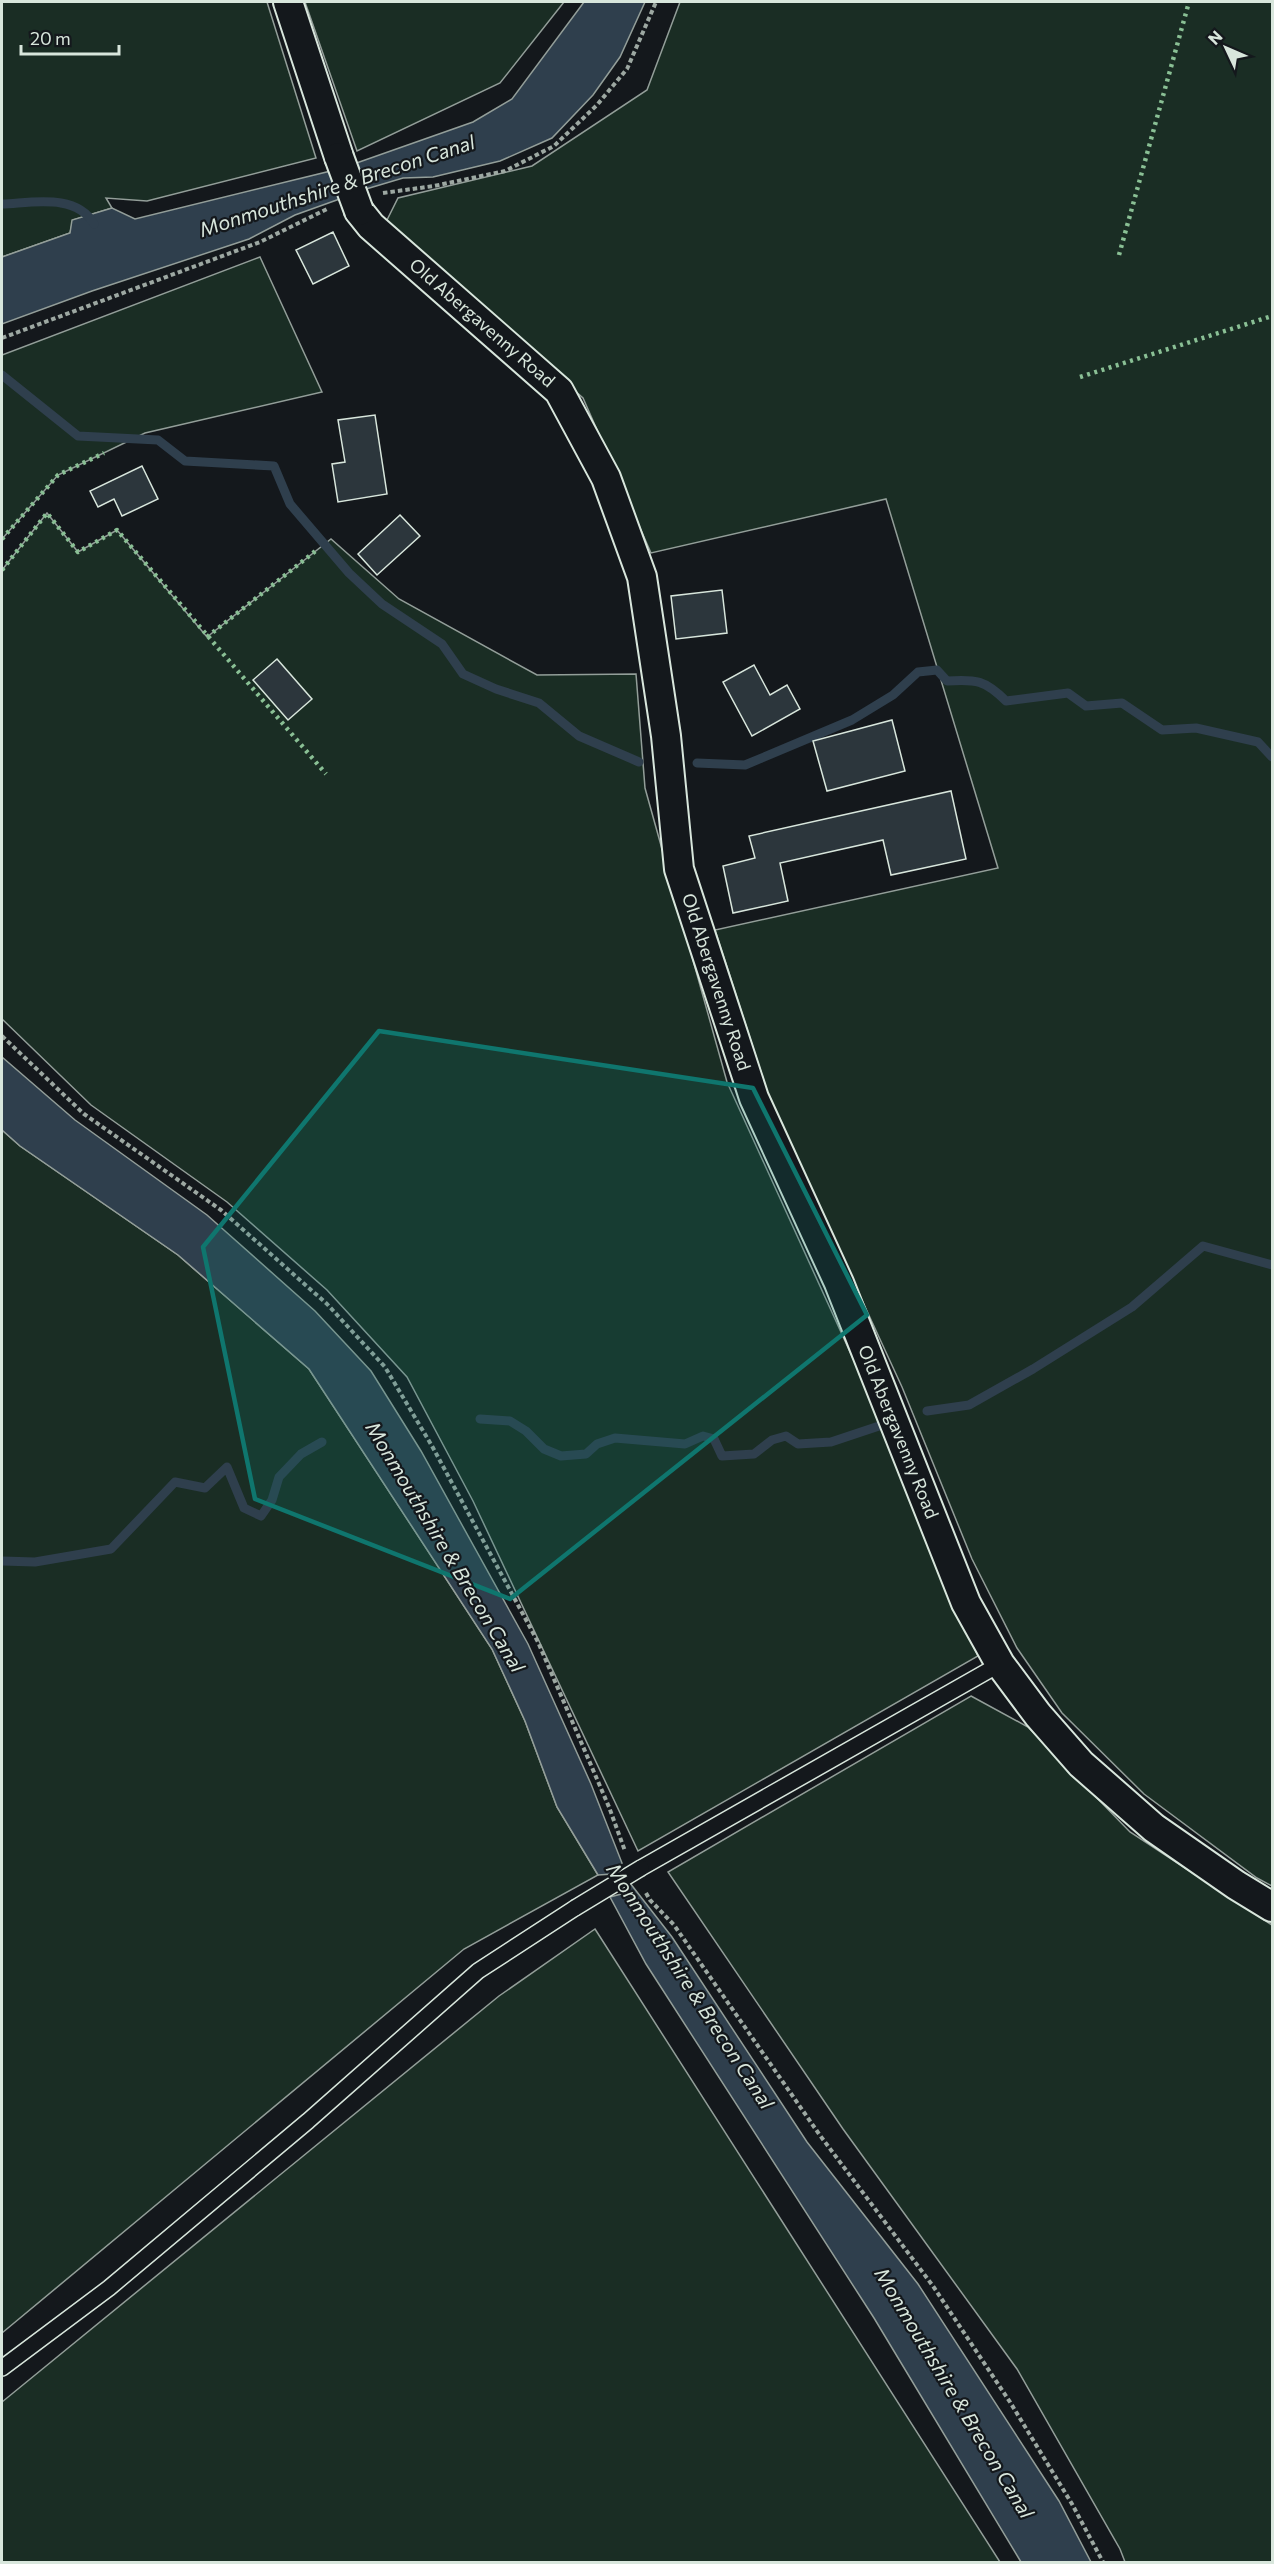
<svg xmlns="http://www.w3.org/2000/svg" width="1274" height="2564" font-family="Commissioner,sans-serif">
  <rect width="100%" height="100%" fill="#14181c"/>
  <!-- green -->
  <path fill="#1a2d24" stroke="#939e99" stroke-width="1.5" d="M 2,2 L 267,2 L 316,158 L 147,201 L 106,198 L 112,208 L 73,220 L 70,233 L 2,257 Z
    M 305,2 L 564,2 L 500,83 L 357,151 Z
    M 680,2 L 1272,2 L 1272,1886 L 1257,1878 L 1144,1794 L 1062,1713 L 1017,1648 L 972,1559 L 902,1387 L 771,1103 L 715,930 L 998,868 L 886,499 L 651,553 L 583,398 L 385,224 L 398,198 L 532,166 L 647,90 Z
    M 260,257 L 322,392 L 145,433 L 58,475 L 2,539 L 2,355 Z
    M 47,513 L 78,552 L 117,530 L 207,637 L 331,539 L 399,599 L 537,675 L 636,674 L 645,788 L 727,1082 L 871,1398 L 893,1458 L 978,1656 L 638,1851 L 473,1501 L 407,1377 L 327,1290 L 227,1202 L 91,1105 L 2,1019 L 2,570 Z
    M 2,1130 L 20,1146 L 178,1255 L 309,1369 L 492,1649 L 525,1721 L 557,1807 L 598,1875 L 464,1949 L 2,2333 Z
    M 971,1696 L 1028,1727 L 1130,1832 L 1272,1925 L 1272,2562 L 1125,2562 L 1120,2549 L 1017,2369 L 843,2129 L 668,1872 Z
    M 595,1929 L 1000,2562 L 2,2562 L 2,2402 L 499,1996 Z"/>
  <!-- water -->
  <path fill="#2f3f4d" stroke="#939e99" stroke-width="1.5" d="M 584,2 L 645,2 L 620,57 L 593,95 L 552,138 L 500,161 L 433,177 L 403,178 L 356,192 L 348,166 L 473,122 L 512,99 Z
    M 339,169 L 348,196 L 295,215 L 249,239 L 92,291 L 2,324 L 2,257 L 70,233 L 72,220 L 112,208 L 135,219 Z
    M 2,1057 L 75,1120 L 207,1215 L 315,1311 L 371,1371 L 421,1451 L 528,1644 L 591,1784 L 622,1863 L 613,1874 L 598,1875 L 557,1807 L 525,1721 L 492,1649 L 309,1369 L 178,1255 L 20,1146 L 2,1130 Z
    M 630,1883 L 672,1937 L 807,2142 L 918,2284 L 1059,2501 L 1091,2562 L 1021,2562 L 874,2318 L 646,1964 L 610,1897 L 625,1893 Z"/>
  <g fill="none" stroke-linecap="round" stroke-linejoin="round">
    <!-- stream -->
    <path stroke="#2f3f4d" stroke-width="9" d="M 2,204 C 32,203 76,193 94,224
      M 2,375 L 78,436 L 158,440 L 185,461 L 274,466 L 290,504 L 349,573 L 382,604 L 442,644 L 463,674 L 496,689 L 539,703 L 579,736 L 639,762
      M 697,763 L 745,765 L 852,720 L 893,695 L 918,672 L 937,670 L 947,681 C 976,679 985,680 1006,701 L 1068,693 L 1086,706 L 1122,703 L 1162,730 L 1196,728 L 1258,742 L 1272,757
      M 927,1411 L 969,1405 L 1033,1369 L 1132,1307 L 1203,1246 L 1272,1265
      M 480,1419 L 510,1421 L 526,1431 L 544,1449 L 561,1456 L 586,1454 L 597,1444 L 615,1438 L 685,1444 L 703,1436 L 714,1439 L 722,1456 L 754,1454 L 772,1440 L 786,1436 L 798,1444 L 831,1442 L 879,1426
      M 2,1561 L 35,1562 L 111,1549 L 175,1482 L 205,1488 L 227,1467 L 244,1508 L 261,1516 L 272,1500 L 279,1477 L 301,1454 L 322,1442"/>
  </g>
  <!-- building -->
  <path fill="#2c363c" stroke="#d8e6dc" stroke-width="1.5" d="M 333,232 L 349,266 L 313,284 L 296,250 Z
    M 375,415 L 387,494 L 338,502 L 332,464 L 345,462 L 338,420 Z
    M 142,466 L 158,499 L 122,516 L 114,499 L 98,507 L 90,491 Z
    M 400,515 L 420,536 L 377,575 L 358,554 Z
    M 722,590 L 727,633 L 676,639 L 671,596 Z
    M 277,659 L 312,699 L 288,720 L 253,680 Z
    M 754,665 L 770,695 L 787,685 L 800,709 L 752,736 L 723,682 Z
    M 892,720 L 905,771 L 827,791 L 813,741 Z
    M 951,791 L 966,859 L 891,875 L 883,840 L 780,863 L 788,901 L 733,913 L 723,866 L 755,858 L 749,836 Z"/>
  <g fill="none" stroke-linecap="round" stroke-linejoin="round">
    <!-- service casing -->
    <g stroke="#d8e6dc" stroke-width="18">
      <path id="service" d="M 641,1868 L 1000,1664
        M 2,2368 L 109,2288 L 308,2121 L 478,1971 L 575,1908"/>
    </g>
    <!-- minor casing -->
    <g stroke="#d8e6dc" stroke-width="32">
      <path id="minor" d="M 288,2 L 339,157
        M 359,211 L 371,226 L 559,391 L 606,478 L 642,577 L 666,736 L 679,869 L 754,1098 L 839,1283 L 966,1603 L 1000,1664 L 1038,1715 L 1081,1764 L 1154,1828 L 1236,1885 L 1272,1907"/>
    </g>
    <!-- path -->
    <path stroke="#9da8a2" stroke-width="4" stroke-dasharray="4.5 3" stroke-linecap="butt" d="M 383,193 L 434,186 L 505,171 L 554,146 L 597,105 L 627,69 L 656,2
      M 2,338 L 260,242 L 327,209
      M 2,1036 L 84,1114 L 221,1210 L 327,1304 L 385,1367 L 432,1446 L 538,1642 L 609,1807 L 625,1851
      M 646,1893 L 650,1900 L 674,1925 L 819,2134 L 933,2286 L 1010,2402 L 1072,2504 L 1103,2562"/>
    <!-- service -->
    <use href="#service" stroke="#14181c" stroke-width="15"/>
    <!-- minor -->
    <use href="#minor" stroke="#14181c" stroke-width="28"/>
    <!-- service-bridge casing -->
    <g stroke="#d8e6dc" stroke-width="18" stroke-linecap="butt">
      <path id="service-bridge" d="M 575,1908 L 641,1868"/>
    </g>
    <!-- minor-bridge casing -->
    <g stroke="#d8e6dc" stroke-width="32" stroke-linecap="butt">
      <path id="minor-bridge" d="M 339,157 L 359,211"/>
    </g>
    <!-- service-bridge -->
    <use href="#service-bridge" stroke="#14181c" stroke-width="15"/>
    <!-- minor-bridge -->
    <use href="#minor-bridge" stroke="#14181c" stroke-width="28"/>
    <!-- hedge -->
    <path stroke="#8ac095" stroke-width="4.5" stroke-dasharray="3 4.5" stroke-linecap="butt" d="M 1119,255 L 1189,2
      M 1080,377 L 1272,316
      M 2,539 L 58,475 L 104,453
      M 2,570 L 47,513 L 78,552 L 117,530 L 326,774
      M 207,637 L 318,549"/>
  </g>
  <!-- marked area -->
  <path fill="#0f766e" fill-opacity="0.2" stroke="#0f766e" stroke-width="4.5" stroke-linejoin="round" d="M 379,1031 L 753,1088 L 867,1315 L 510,1599 L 255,1499 L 203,1247 Z"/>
  <g text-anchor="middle" stroke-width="4.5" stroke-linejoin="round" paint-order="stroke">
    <!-- street labels -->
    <g font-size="18" fill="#d8e6dc" stroke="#14181c">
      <text transform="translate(482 323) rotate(41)" y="6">Old Abergavenny Road</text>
      <text transform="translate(716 982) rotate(72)" y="6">Old Abergavenny Road</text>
      <text transform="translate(898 1432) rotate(68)" y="6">Old Abergavenny Road</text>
    </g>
    <!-- water labels -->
    <g font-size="20" font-style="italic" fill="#d8e6dc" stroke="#14181c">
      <text transform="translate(337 186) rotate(-18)" y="7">Monmouthshire &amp; Brecon Canal</text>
      <text transform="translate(445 1547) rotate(59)" y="7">Monmouthshire &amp; Brecon Canal</text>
      <text transform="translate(690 1986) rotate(57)" y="7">Monmouthshire &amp; Brecon Canal</text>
      <text transform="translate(954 2393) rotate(59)" y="7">Monmouthshire &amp; Brecon Canal</text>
    </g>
  </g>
  <!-- border -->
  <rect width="1274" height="2564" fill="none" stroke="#d8e6dc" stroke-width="6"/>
  <!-- north arrow -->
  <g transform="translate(1226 48) rotate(314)" stroke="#14181c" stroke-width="4.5" paint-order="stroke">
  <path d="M0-4.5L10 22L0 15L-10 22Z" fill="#d8e6dc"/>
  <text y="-9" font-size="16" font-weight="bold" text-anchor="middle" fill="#d8e6dc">N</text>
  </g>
  <!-- scale -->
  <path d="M21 45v9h98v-9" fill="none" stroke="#d8e6dc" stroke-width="3"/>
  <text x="30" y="45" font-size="18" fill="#d8e6dc" stroke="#14181c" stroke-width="4.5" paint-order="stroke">20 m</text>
</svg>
